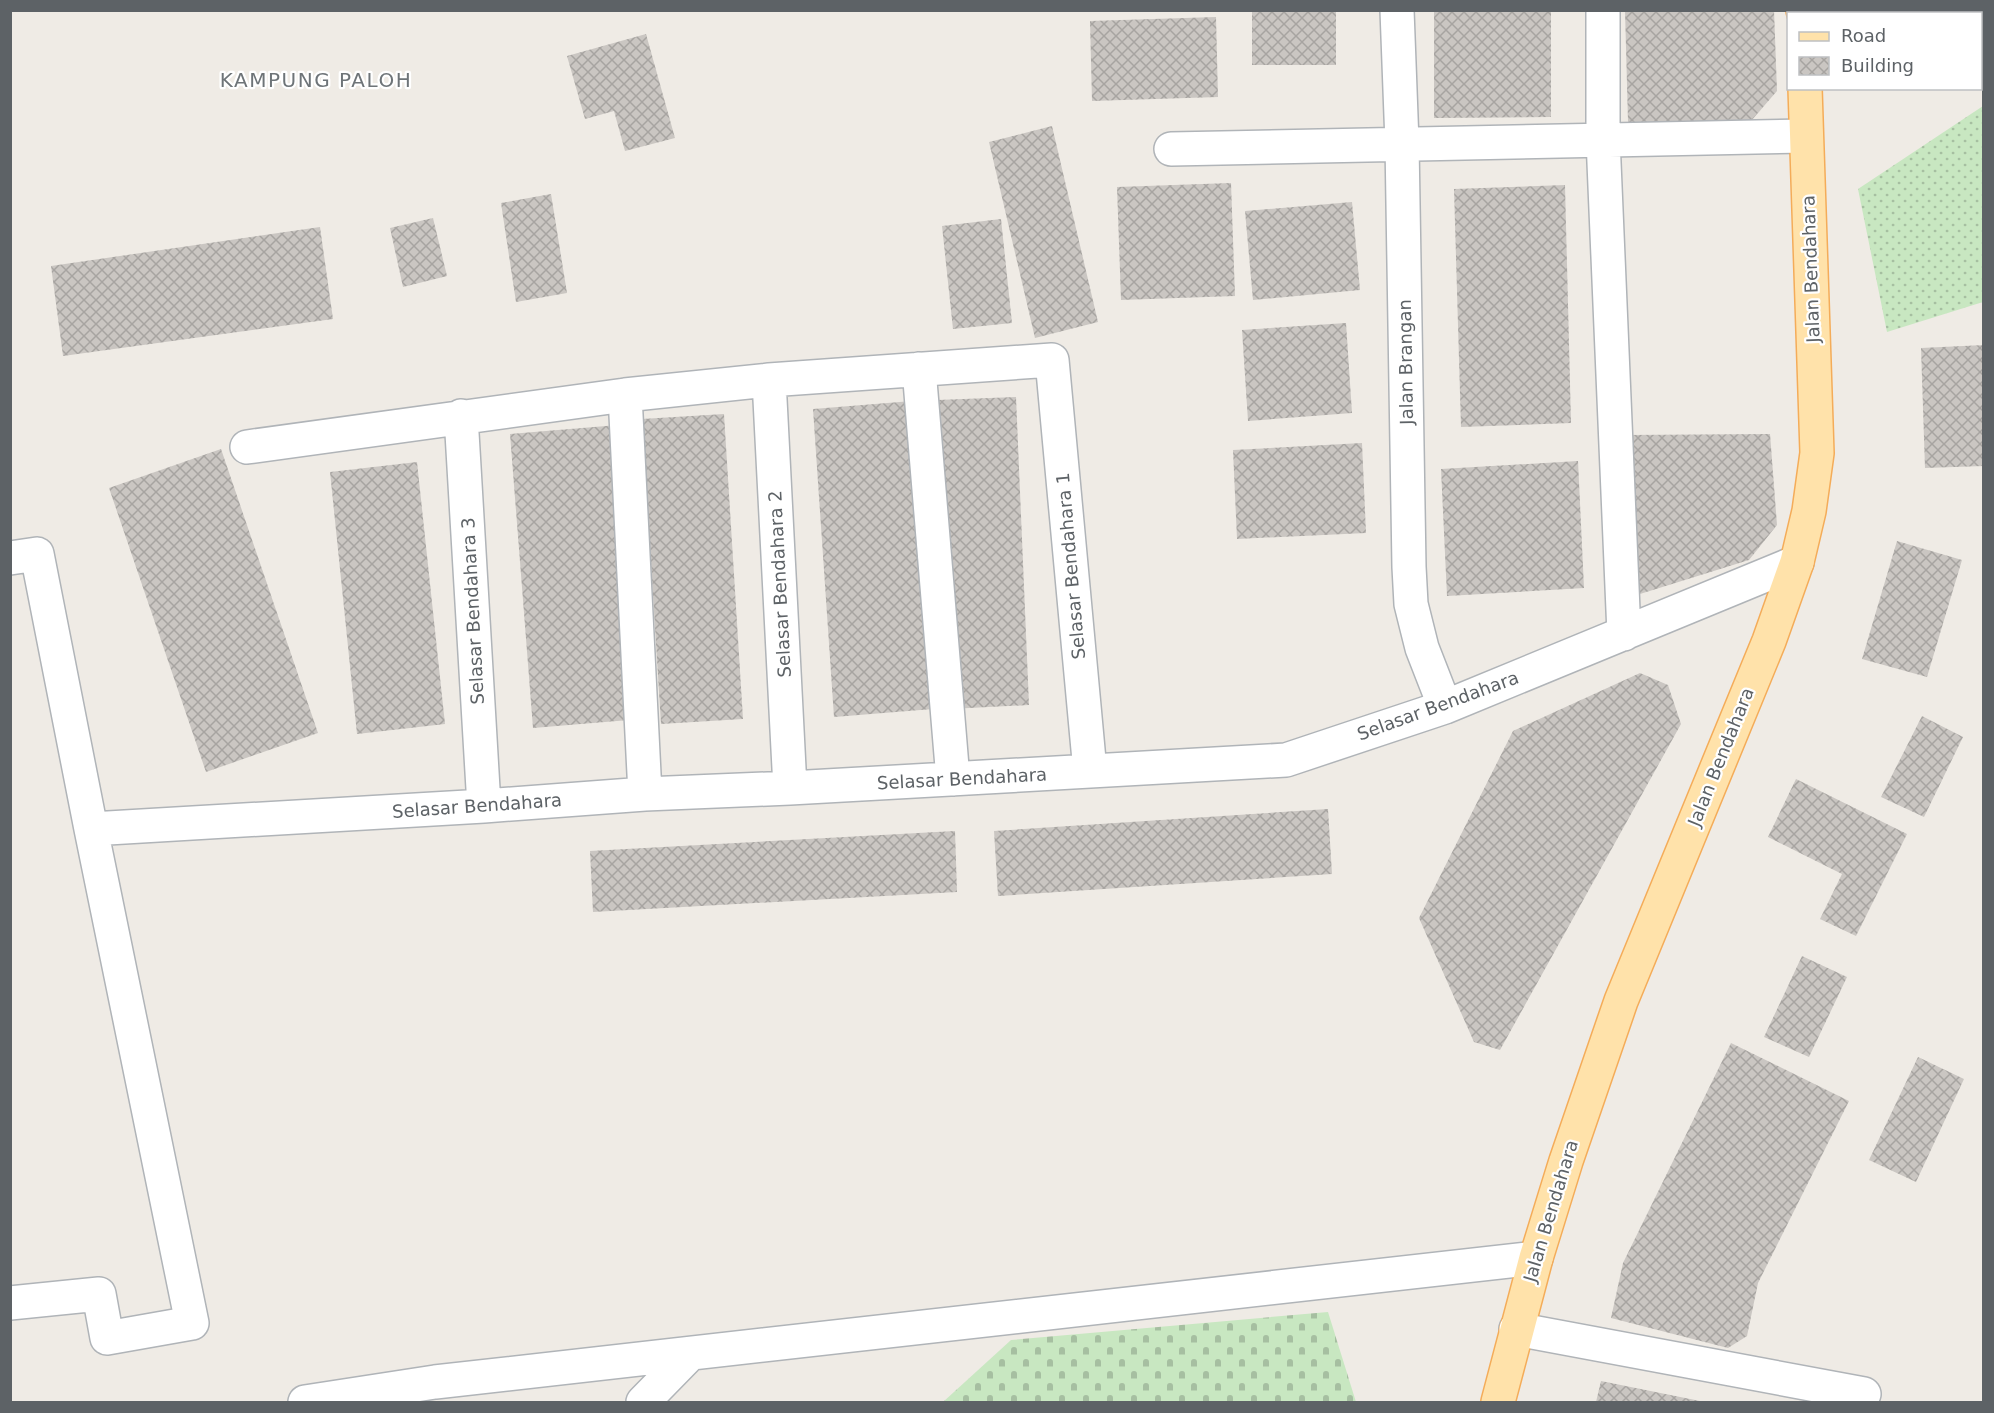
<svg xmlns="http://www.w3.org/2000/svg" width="1994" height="1413" font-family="'DejaVu Sans',sans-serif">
  <defs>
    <pattern id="grass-dots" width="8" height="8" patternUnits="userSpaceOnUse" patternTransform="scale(1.5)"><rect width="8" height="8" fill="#c8e7c1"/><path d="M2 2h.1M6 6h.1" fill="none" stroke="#a6bfa1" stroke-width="1.8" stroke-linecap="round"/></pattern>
    <pattern id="cemetery-stones" width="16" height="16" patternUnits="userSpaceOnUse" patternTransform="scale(1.5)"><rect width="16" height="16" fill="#c8e7c1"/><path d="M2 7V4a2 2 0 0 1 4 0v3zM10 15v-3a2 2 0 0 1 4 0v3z" fill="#a6bfa1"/></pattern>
    <pattern id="building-cross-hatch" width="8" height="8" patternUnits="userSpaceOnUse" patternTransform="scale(1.5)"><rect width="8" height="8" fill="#cac6c2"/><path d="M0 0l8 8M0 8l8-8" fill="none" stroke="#a7a4a1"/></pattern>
  </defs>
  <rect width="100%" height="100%" fill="#efebe5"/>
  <!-- grass -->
  <path fill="url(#grass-dots)" d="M 1983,106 L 1983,302 L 1887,332 L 1858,189 Z"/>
  <!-- cemetery -->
  <path fill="url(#cemetery-stones)" d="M 1328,1312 L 1356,1402 L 943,1402 L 1011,1340 Z"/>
  <!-- building -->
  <path fill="url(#building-cross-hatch)" d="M 1252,10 L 1336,10 L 1336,65 L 1252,65 Z
    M 1434,10 L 1551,10 L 1551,117 L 1434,118 Z
    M 1625,10 L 1774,10 L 1777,91 L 1751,121 L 1628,122 Z
    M 1216,17 L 1218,97 L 1092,101 L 1090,21 Z
    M 646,34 L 675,138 L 625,151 L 614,111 L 585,119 L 567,56 Z
    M 1052,126 L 1098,322 L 1035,338 L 989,142 Z
    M 1231,183 L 1235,296 L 1121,300 L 1117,187 Z
    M 1565,185 L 1571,423 L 1461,427 L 1454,189 Z
    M 551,194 L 567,293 L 516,302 L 501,203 Z
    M 1352,202 L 1360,290 L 1253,300 L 1245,211 Z
    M 433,218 L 447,276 L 403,287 L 390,228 Z
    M 1001,219 L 1012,323 L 953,329 L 942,226 Z
    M 320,227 L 333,319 L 63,356 L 51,266 Z
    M 1346,323 L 1352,413 L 1248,421 L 1242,330 Z
    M 1984,345 L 1984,466 L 1925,468 L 1921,348 Z
    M 1016,397 L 1029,705 L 950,709 L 937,400 Z
    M 912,401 L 933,709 L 834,717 L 813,409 Z
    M 724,414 L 743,719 L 661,724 L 642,419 Z
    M 618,425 L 641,719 L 533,728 L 510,434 Z
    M 1770,434 L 1777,525 L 1749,560 L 1640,594 L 1625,435 Z
    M 1362,443 L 1366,533 L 1237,539 L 1233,450 Z
    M 221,449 L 318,733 L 206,772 L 109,488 Z
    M 1578,461 L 1584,588 L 1447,596 L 1441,469 Z
    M 417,462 L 445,724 L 357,734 L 330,472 Z
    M 1897,541 L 1962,560 L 1927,677 L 1862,659 Z
    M 1640,673 L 1668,685 L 1681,724 L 1500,1050 L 1474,1042 L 1419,918 L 1513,731 Z
    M 1922,716 L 1963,737 L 1924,817 L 1881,797 Z
    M 1796,779 L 1907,834 L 1856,936 L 1820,919 L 1842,874 L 1768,837 Z
    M 1328,809 L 1332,874 L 998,896 L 994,831 Z
    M 955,831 L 957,892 L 593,912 L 590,851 Z
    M 1802,956 L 1847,977 L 1809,1057 L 1764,1037 Z
    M 1731,1043 L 1849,1101 L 1758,1283 L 1747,1336 L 1728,1348 L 1611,1318 L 1623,1263 Z
    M 1918,1057 L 1964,1079 L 1916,1182 L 1869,1160 Z
    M 1601,1381 L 1700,1401 L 1699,1402 L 1596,1402 Z"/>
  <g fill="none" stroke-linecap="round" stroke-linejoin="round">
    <!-- minor casing -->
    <g stroke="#b0b4b8" stroke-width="36">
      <path id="minor" d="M 1397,10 L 1402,143 L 1409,567 L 1411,604 L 1422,648 L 1445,707
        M 1603,10 L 1603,139 L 1624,634
        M 1171,149 L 1806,136
        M 919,369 L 953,779
        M 769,380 L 790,788
        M 625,395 L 645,794
        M 461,416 L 484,806
        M 247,447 L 625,395 L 769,380 L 1052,360 L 1090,771
        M 10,558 L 37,554 L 91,829 L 192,1323 L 107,1338 L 99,1294 L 10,1303
        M 91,829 L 484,806 L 645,794 L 790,788 L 1286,760 L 1445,707 L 1797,562
        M 1516,1329 L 1864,1394
        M 305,1402 L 435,1382 L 1536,1258
        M 643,1402 L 690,1354"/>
    </g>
    <!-- major casing -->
    <g stroke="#f4ac59" stroke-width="36">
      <path id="major" d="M 1803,10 L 1804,14
        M 1498,1402 L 1536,1258 L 1566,1161 L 1621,1001 L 1769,641 L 1797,562 L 1809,511 L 1817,453 L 1805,88"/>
    </g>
    <!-- minor -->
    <use href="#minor" stroke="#fff" stroke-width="33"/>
    <!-- major -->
    <use href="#major" stroke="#ffe2aa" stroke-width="33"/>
  </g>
  <g text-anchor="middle" stroke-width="4.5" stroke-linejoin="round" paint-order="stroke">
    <!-- street labels -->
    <g font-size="18" fill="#5d6266" stroke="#fff">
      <text transform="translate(1811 269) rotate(-92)" y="6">Jalan Bendahara</text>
      <text transform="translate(1406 362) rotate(-91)" y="6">Jalan Brangan</text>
      <text transform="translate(1071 566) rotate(-95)" y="6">Selasar Bendahara 1</text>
      <text transform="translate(780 584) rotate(-93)" y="6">Selasar Bendahara 2</text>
      <text transform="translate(473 611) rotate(-93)" y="6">Selasar Bendahara 3</text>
      <text transform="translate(1438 706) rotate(-20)" y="6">Selasar Bendahara</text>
      <text transform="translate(1721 757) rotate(-68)" y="6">Jalan Bendahara</text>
      <text transform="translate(962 779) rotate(-3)" y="6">Selasar Bendahara</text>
      <text transform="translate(477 806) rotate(-4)" y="6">Selasar Bendahara</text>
      <text transform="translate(1551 1211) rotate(-73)" y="6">Jalan Bendahara</text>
    </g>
    <!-- neighbourhood labels -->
    <g font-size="20" letter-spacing="1.5" fill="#6e7478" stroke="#fff">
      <text x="316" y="87">KAMPUNG PALOH</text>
    </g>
  </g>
  <!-- border -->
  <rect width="1994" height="1413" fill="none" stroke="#5d6266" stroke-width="24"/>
  <!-- legend -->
  <rect x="1787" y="12" width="195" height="78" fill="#ffffff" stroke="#bec0c2" stroke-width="1.5"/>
  <rect x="1799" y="32" width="30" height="9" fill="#ffe2aa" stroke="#bec0c2" stroke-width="1.5"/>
  <text x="1841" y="42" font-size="18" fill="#5d6266">Road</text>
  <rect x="1799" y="57" width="30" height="18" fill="url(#building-cross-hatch)" stroke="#bec0c2" stroke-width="1.5"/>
  <text x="1841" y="72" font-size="18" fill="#5d6266">Building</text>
</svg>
